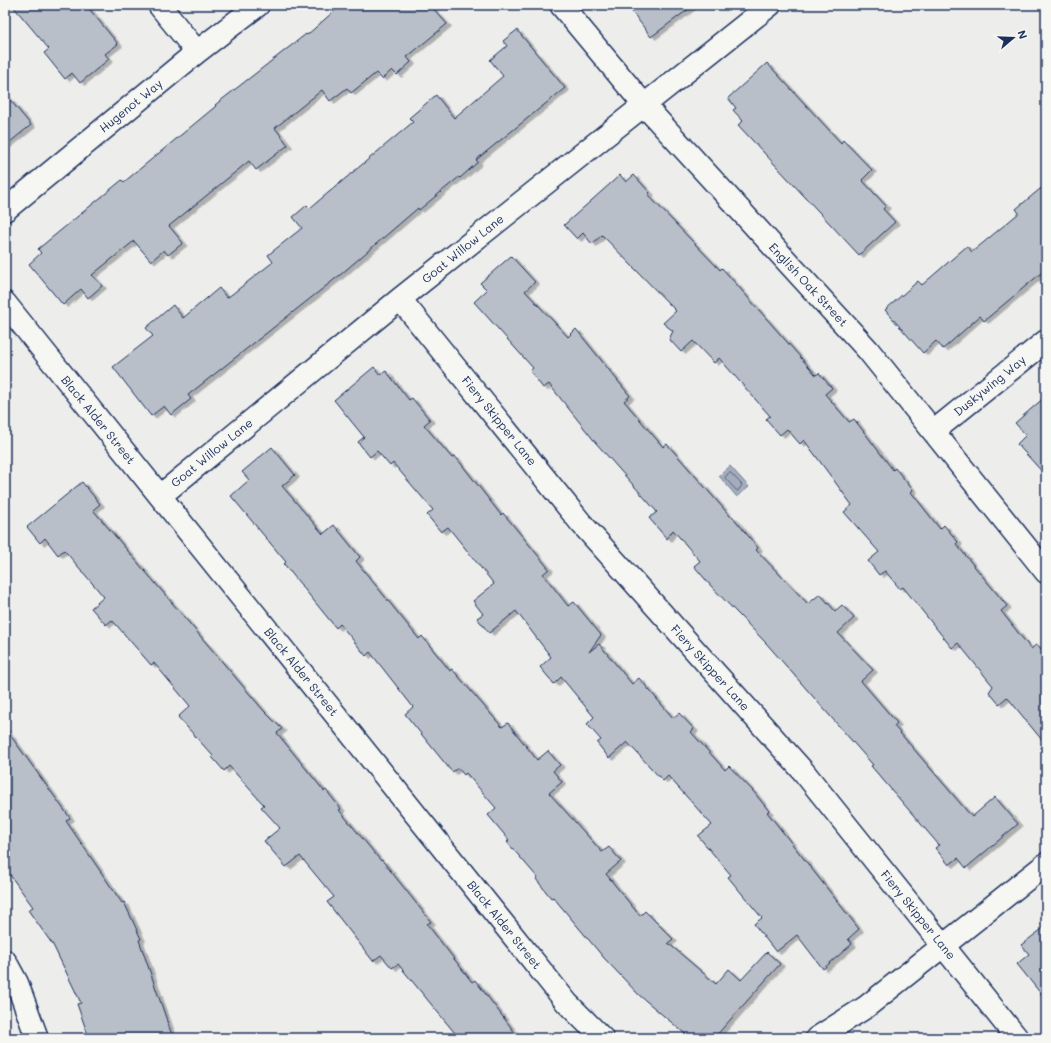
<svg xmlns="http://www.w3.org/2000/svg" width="1051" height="1043" font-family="Mali,sans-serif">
  <defs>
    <filter id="shadow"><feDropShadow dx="4.5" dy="2.5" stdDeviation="0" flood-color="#0004"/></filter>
  </defs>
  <rect width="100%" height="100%" fill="#edeeec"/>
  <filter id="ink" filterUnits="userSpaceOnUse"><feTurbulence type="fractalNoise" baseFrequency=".025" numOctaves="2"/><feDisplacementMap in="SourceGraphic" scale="8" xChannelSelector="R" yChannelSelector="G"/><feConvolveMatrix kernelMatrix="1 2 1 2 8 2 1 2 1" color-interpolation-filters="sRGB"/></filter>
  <g filter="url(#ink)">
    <!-- water -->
    <path fill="#a5acbc" stroke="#6e7a96" d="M 730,466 L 749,487 L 737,497 L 719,476 Z"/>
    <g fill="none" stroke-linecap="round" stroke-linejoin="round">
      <!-- shore -->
      <path stroke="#526184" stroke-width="1" d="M 729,473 L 731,473 L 742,485 L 738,491 L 736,490 L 725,478 Z"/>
    </g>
    <!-- building -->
    <path fill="#b9bfc8" stroke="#1b2f5e" filter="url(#shadow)" d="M 12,5 L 86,5 L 118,44 L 105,54 L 109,59 L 80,83 L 72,73 L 65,79 L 44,53 L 49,49 Z
      M 341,5 L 430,5 L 447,24 L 407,57 L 411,62 L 397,75 L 392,70 L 382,79 L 376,73 L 351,93 L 347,88 L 330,101 L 322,90 L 275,128 L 288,145 L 256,170 L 249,161 L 169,226 L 183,243 L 168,255 L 164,250 L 151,261 L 134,241 L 92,275 L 102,286 L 88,298 L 81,289 L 63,305 L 29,264 L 41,253 L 38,249 L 122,180 L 124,182 L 216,106 L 215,105 L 306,34 L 307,35 Z
      M 627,5 L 694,5 L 651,37 Z
      M 517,30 L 565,88 L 476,160 L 478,162 L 460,178 L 459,177 L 419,210 L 418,208 L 340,275 L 188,395 L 191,399 L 171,415 L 164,406 L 151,416 L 113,367 L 153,336 L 146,328 L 173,305 L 183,318 L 219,288 L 227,298 L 273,262 L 268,255 L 302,228 L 293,217 L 307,205 L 310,208 L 413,122 L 409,118 L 436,95 L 454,118 L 503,76 L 490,60 L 507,46 L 503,41 Z
      M 767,63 L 841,143 L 843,140 L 872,170 L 862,180 L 886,206 L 883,209 L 895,222 L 859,255 L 738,125 L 743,121 L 733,110 L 736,108 L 728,98 Z
      M 5,94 L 31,125 L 5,146 Z
      M 620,175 L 626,182 L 634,175 L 650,193 L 648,195 L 720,270 L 722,268 L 816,375 L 819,373 L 832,388 L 825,394 L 849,422 L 854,419 L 893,470 L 895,468 L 913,490 L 911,492 L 940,529 L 944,525 L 958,542 L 956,544 L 1007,606 L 1001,611 L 1031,649 L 1037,644 L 1046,655 L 1046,745 L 1007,697 L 999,704 L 989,692 L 993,686 L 958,643 L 952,648 L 903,587 L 900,589 L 885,571 L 879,575 L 868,561 L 879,552 L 844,512 L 852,505 L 804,440 L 800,444 L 787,429 L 780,435 L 766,419 L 770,416 L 719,358 L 714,363 L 693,341 L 681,352 L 669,339 L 673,331 L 663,323 L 676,311 L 602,235 L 592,244 L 583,233 L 577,239 L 564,225 Z
      M 1046,184 L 1046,269 L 984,321 L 980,316 L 943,349 L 936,341 L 923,353 L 885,310 L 918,281 L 922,285 L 967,246 L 972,252 L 1019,213 L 1016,209 Z
      M 511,256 L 535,282 L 525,291 L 568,337 L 576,329 L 630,396 L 624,401 L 663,447 L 667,444 L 731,517 L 732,516 L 758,548 L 756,550 L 808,604 L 820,594 L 835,611 L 842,605 L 854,618 L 838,633 L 873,670 L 861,681 L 897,723 L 894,726 L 972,817 L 995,797 L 1018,824 L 966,868 L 958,858 L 949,865 L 935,848 L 939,845 L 871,766 L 873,765 L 766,643 L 711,586 L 694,566 L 700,561 L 673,530 L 667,539 L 649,518 L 657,512 L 596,443 L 549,384 L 543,388 L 530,371 L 533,368 L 474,302 L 487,290 L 480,283 Z
      M 374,367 L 380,375 L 386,371 L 409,400 L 412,398 L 430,420 L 424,425 L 452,458 L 455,456 L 501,515 L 503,513 L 549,569 L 543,574 L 568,606 L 574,602 L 601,635 L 589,652 L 599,644 L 632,684 L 639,678 L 673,718 L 679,713 L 694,729 L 691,732 L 725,770 L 729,766 L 753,791 L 769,811 L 767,812 L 859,929 L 848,939 L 852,944 L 823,969 L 797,935 L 776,952 L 754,924 L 762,918 L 728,877 L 731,875 L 698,836 L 712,825 L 668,776 L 663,781 L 627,742 L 609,758 L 597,743 L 601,740 L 587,724 L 594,717 L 561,677 L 554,684 L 540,667 L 551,657 L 516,611 L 489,633 L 477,618 L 483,614 L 473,601 L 494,584 L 448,527 L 441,532 L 427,515 L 433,510 L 393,463 L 390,466 L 377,451 L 370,457 L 358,442 L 364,437 L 334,400 Z
      M 1046,396 L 1046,476 L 1017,444 L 1026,435 L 1015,423 Z
      M 272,447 L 295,475 L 282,486 L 323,534 L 334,525 L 360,557 L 356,561 L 419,639 L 422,636 L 450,671 L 452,669 L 502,727 L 508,723 L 537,760 L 548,751 L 560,765 L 553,771 L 562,782 L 549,793 L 602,852 L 609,847 L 621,861 L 606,874 L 640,916 L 645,911 L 673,939 L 668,943 L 716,984 L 729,969 L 741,980 L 767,952 L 780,964 L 714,1038 L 690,1038 L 639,995 L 604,958 L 553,897 L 551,898 L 536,879 L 538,878 L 507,842 L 509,840 L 488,815 L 496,808 L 466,773 L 464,775 L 458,768 L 452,772 L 405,714 L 413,707 L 370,652 L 366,656 L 340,624 L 336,628 L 284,564 L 286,562 L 231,496 L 249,480 L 242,472 Z
      M 82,482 L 100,504 L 93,510 L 264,711 L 282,729 L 277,733 L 324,791 L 326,790 L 341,809 L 339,810 L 381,861 L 382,860 L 431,922 L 427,924 L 472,982 L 475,980 L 519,1038 L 459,1038 L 398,964 L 392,968 L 381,955 L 373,961 L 327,902 L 334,897 L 300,856 L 286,867 L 264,841 L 280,828 L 261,807 L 264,805 L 229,766 L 224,771 L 212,757 L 213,756 L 178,717 L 190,706 L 154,663 L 151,665 L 112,620 L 106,625 L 91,608 L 104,597 L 64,550 L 58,555 L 45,538 L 40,543 L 27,527 Z
      M 5,728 L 70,818 L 66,821 L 122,903 L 124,902 L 141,939 L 139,940 L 173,1038 L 89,1038 L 77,1004 L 81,1003 L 53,945 L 28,910 L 33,907 L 5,868 Z
      M 1046,926 L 1046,1000 L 1017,964 L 1029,954 L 1021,945 Z"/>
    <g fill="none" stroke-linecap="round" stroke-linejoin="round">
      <!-- minor casing -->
      <g stroke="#1b2f5e" stroke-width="25">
        <path id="minor" d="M 159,5 L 197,52
          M 561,5 L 644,105 L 868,350 L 1046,572
          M 5,210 L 197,52 L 258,5
          M 400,299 L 581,523 L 803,771 L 1017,1038
          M 5,303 L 567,1003 L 602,1038
          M 934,431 L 1046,341
          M 160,496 L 400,299 L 770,5
          M 5,961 L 17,983 L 37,1038
          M 817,1038 L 866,1007 L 1046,864"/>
      </g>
      <!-- minor -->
      <use href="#minor" stroke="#f6f6f2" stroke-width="22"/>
    </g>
  </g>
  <g text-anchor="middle" stroke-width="3" stroke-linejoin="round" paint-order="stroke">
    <!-- street labels -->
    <g font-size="12" fill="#1b2f5e" stroke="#f6f6f2">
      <text transform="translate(131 106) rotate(-39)" y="4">Hugenot Way</text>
      <text transform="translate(463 249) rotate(-39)" y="4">Goat Willow Lane</text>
      <text transform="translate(808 285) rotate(47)" y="4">English Oak Street</text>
      <text transform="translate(990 386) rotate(-39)" y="4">Duskywing Way</text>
      <text transform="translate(98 420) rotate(51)" y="4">Black Alder Street</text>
      <text transform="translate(499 421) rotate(51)" y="4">Fiery Skipper Lane</text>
      <text transform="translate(212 453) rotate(-39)" y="4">Goat Willow Lane</text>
      <text transform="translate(710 668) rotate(48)" y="4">Fiery Skipper Lane</text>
      <text transform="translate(301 672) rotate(51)" y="4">Black Alder Street</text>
      <text transform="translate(918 915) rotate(51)" y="4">Fiery Skipper Lane</text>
      <text transform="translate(504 925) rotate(51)" y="4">Black Alder Street</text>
    </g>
  </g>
  <!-- margin -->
  <rect width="1051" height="1043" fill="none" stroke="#f6f6f2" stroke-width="20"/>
  <rect x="10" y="10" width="1031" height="1023" fill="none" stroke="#1b2f5e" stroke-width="1.5" filter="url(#ink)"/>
  <!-- north arrow -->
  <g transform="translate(1013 38) rotate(71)" stroke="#f6f6f2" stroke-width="3" paint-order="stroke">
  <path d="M0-3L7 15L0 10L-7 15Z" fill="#1b2f5e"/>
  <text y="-6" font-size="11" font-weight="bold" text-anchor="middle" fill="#1b2f5e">N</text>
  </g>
</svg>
